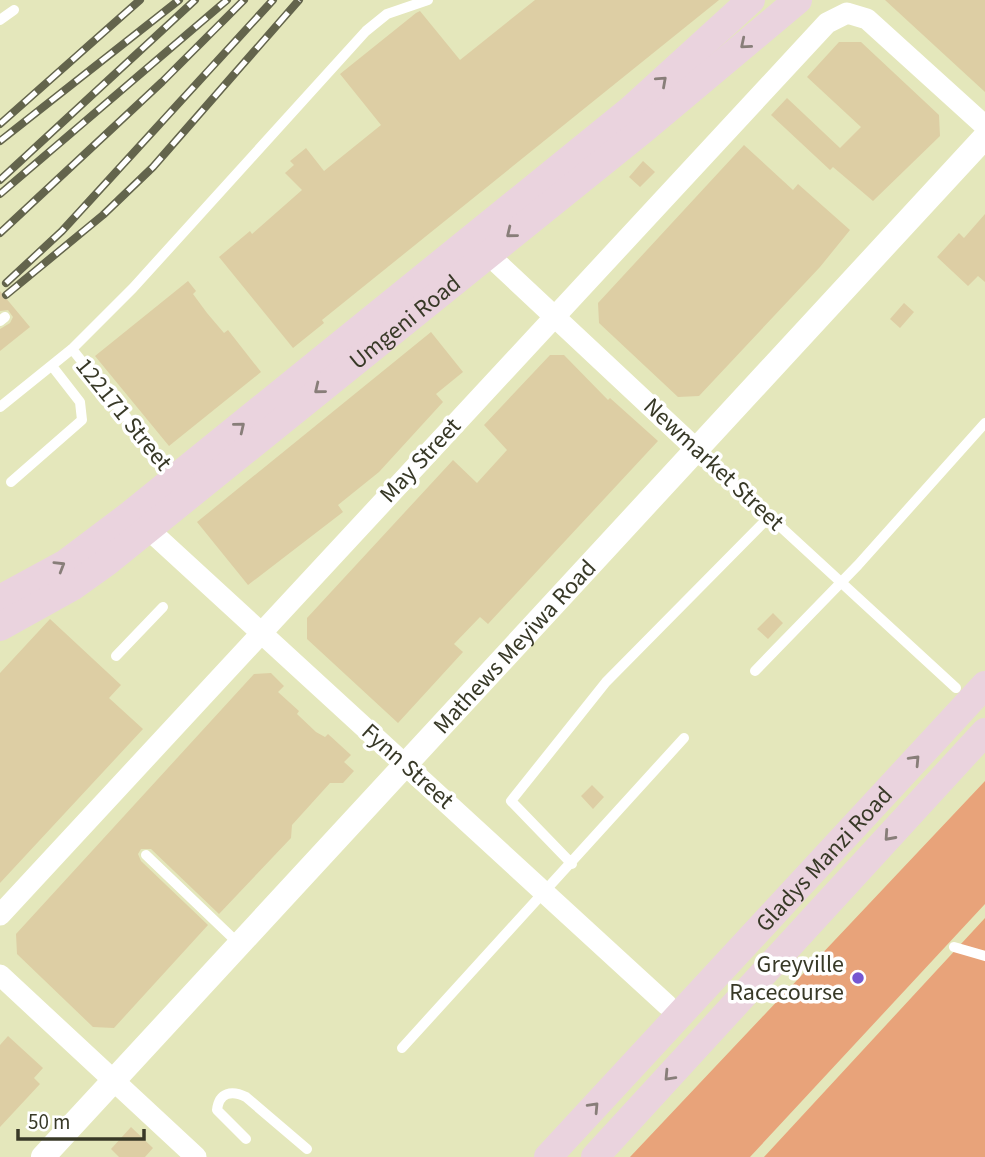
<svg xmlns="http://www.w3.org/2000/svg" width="985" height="1157" font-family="'Source Sans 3',sans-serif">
  <rect width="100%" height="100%" fill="#e4e7bb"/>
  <!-- green -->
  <path fill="#e8a37a" d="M 985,781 L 985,904 L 750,1157 L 630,1157 Z
    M 985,918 L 985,1157 L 764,1157 Z"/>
  <!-- building -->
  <path fill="#ddcea4" d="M 535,0 L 719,0 L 322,320 L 324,323 L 293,348 L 219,257 L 250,231 L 252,234 L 302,190 L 285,173 L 294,165 L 290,161 L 306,148 L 324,171 L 381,125 L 340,74 L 416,13 L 420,11 L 460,60 Z
    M 885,0 L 985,0 L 985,92 Z
    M 839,42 L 861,42 L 939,115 L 940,136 L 873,201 L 833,167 L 830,170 L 771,115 L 787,98 L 840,148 L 861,127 L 807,77 Z
    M 744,145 L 793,190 L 798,184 L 850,230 L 820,267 L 699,396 L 678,397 L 599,323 L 598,303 Z
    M 643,161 L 655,172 L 640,187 L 629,177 Z
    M 985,214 L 985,282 L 978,276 L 968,286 L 937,257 L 959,233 L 964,238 Z
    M 188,281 L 196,291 L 193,294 L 207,313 L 224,333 L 228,330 L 261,372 L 169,446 L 95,356 Z
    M 0,291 L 30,327 L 0,351 L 0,329 L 10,323 L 13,317 L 8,310 L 0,311 Z
    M 904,303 L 914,312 L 900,328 L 890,319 Z
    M 431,332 L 463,372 L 436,394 L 443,402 L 379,472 L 338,505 L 343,512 L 248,585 L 197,522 Z
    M 550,355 L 564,355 L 608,400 L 610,398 L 658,441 L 488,624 L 480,617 L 454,644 L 463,652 L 398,723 L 307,639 L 307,618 L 453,460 L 477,483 L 507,450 L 484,425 Z
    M 773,613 L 783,623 L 768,639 L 757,629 Z
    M 50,619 L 121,685 L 109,698 L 143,729 L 0,883 L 0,673 Z
    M 271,673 L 284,686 L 278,692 L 299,711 L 297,714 L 316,732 L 325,737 L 328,734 L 351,755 L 344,762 L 354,771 L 343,783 L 330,783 L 292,825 L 291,838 L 219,914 L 151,849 L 141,849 L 138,854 L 141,861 L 208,925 L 114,1028 L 93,1027 L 17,954 L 16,934 L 254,674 Z
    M 592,785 L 604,797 L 593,809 L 581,796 Z
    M 8,1036 L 43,1068 L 34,1078 L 40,1084 L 0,1127 L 0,1045 Z
    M 131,1127 L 153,1148 L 145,1157 L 119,1157 L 111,1149 Z"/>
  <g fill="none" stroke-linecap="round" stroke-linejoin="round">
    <!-- service -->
    <path stroke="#fff" stroke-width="10" d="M 0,20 L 14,10
      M 0,321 L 5,317
      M 72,349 L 175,478
      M 0,407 L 72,349 L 133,288 L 366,31 L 387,14 L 428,0
      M 696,449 L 956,688
      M 11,482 L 82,420 L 80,402 L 52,366
      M 116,656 L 163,607
      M 755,671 L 858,565 L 985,423
      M 146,855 L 239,944
      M 572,864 L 511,801 L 606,682 L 770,516
      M 954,947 L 985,956
      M 402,1048 L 684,738
      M 246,1139 L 217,1110 C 219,1092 232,1090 246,1097 L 307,1149"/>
    <!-- minor -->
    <path stroke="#fff" stroke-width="21" d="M 478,245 L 696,449
      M 147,528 L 667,1005
      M 0,915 L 827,23 L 847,13 L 867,19 L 985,126
      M 0,975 L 196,1157"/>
    <!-- tertiary -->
    <path stroke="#fff" stroke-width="24" id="s1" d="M 43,1157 L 985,137"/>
    <!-- secondary -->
    <g stroke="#ead3de" stroke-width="28">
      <path d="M 0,599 L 66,563 L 131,514 L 629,111 L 751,0"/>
      <path id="s2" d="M 0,627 L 72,587 L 107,562 L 644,129 L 798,0"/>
      <path id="s3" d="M 548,1157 L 985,685"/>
      <path d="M 595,1157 L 985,732"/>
    </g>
    <!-- rail casing -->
    <g stroke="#63644c" stroke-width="8">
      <path id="rail" d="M 0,124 L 140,0
        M 0,141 L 179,0
        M 0,180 L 195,0
        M 0,194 L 227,0
        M 0,233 L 162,82 L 244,0
        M 6,283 L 62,231 L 273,0
        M 6,295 L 103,215 L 153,167 L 299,0"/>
    </g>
    <!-- rail -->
    <use href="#rail" stroke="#fff" stroke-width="5" stroke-dasharray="16" stroke-linecap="butt"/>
  </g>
  <!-- one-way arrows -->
  <defs><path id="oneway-chevron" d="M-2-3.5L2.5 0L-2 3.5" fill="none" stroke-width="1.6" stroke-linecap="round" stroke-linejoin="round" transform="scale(1.75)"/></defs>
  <g stroke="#887e79">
    <use href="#oneway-chevron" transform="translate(745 44) rotate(140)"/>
    <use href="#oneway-chevron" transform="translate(662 81) rotate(-42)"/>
    <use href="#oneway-chevron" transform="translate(511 233) rotate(141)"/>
    <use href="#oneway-chevron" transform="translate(319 389) rotate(141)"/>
    <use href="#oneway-chevron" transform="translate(240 427) rotate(-39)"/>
    <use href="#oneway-chevron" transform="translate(60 566) rotate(-31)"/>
    <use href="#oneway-chevron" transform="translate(915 760) rotate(-47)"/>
    <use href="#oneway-chevron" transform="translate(889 836) rotate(132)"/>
    <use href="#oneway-chevron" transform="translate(669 1076) rotate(133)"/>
    <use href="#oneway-chevron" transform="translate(594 1107) rotate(-47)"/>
  </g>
  <!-- markers -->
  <circle fill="#7657d1" stroke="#fff" stroke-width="2.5" cx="858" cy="978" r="7"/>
  <g text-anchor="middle" stroke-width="7" stroke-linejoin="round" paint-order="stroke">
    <!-- street labels -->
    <g font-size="24" fill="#383927" stroke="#fff">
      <text dy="8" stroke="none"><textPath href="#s2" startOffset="508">Umgeni Road</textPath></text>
      <text transform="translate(124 414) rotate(51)" y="8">122171 Street</text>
      <text transform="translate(420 460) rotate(-47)" y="8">May Street</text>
      <text transform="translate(714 464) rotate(43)" y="8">Newmarket Street</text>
      <text dy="8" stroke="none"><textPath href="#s1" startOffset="695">Mathews Meyiwa Road</textPath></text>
      <text transform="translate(408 766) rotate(42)" y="8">Fynn Street</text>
      <text dy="8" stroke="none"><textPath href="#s3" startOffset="406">Gladys Manzi Road</textPath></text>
    </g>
    <!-- poi labels -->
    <g font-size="24" fill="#383927" stroke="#fff" text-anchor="end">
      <text x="844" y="972">Greyville<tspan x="844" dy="28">Racecourse</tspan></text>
    </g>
  </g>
  <!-- scale -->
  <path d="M18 1129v10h126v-10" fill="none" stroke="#383927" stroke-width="3.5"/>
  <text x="28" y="1129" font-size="21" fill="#383927" stroke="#ffffff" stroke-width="5" paint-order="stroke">50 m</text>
</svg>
